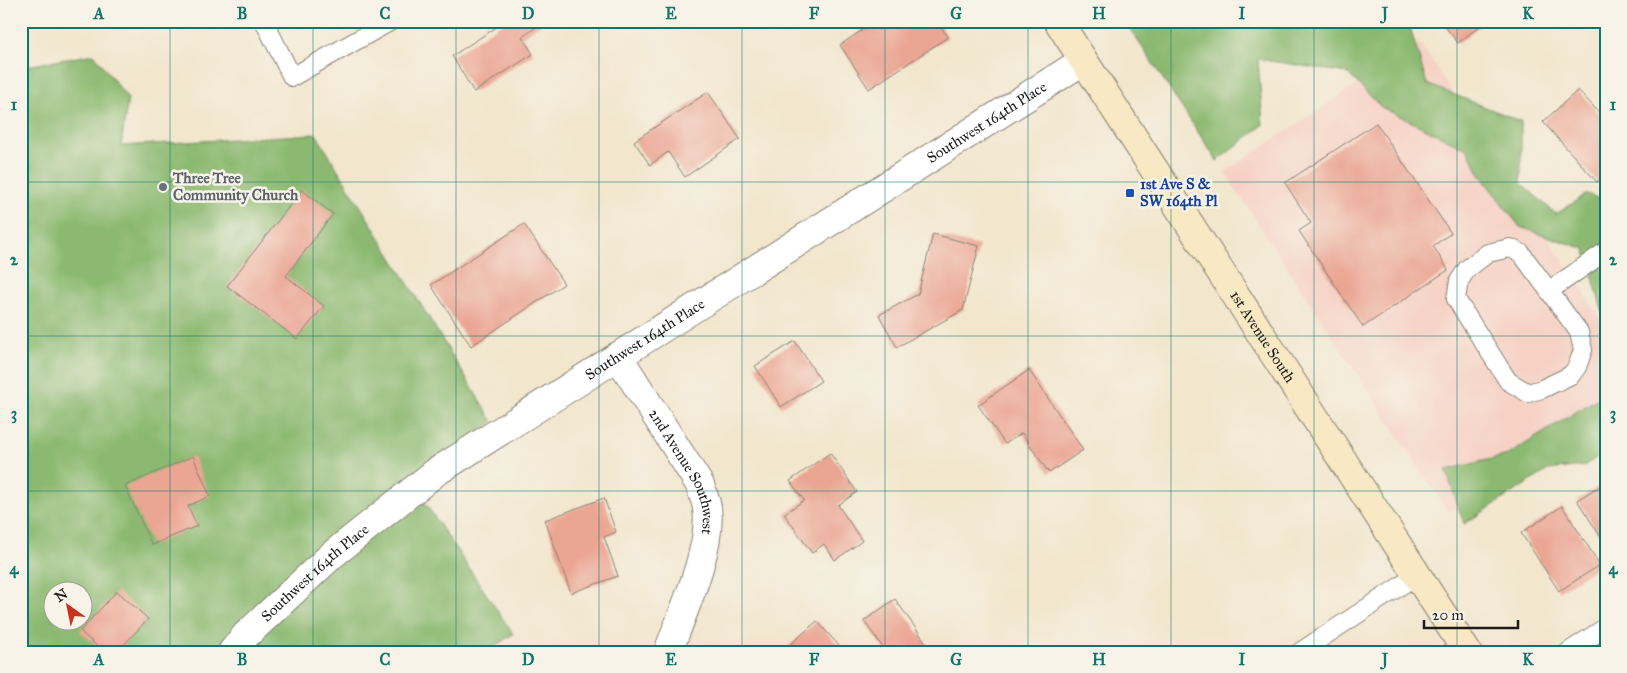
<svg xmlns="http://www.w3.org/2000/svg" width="1627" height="673" font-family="'IM FELL Great Primer',serif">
  <rect width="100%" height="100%" fill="#f7f3e8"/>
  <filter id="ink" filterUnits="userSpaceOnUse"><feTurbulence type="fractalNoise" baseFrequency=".02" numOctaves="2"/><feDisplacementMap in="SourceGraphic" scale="10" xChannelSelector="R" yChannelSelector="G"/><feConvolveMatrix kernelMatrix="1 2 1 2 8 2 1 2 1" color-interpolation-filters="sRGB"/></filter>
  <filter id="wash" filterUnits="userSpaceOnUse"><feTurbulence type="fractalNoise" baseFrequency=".0096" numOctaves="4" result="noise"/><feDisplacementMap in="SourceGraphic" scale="20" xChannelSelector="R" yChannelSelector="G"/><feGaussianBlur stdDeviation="1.12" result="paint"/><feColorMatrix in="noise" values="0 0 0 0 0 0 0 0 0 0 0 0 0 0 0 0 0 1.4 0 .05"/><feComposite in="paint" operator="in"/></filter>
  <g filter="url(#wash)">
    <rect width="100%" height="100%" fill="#f2e6cd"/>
    <!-- built -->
    <path fill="#f6d2c5" d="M 1420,43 L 1606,326 L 1606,409 L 1448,512 L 1224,172 Z"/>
    <!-- forest -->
    <path fill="#8cb971" stroke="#546a46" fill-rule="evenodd" d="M 1125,21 L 1408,21 L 1427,84 L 1521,121 L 1521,183 L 1556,214 L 1587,194 L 1606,201 L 1606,325 L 1585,249 L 1520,227 L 1480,175 L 1467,149 L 1381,107 L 1347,73 L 1258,59 L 1263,125 L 1217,161 Z
      M 94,54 L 128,99 L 121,146 L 316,134 L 493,422 L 409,479 L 513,634 L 486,652 L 21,652 L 21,67 ZM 52,590 L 82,590 L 82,620 L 52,620 Z
      M 1606,393 L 1606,451 L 1584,466 L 1548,470 L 1464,524 L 1446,470 L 1508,455 Z"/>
    <g id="blocks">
      <!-- building -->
      <path fill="#eba593" d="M 506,21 L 539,21 L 541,24 L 522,37 L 533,54 L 474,92 L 452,56 Z
        M 876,21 L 937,21 L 948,37 L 869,89 L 840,45 Z
        M 1441,21 L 1486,21 L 1458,43 Z
        M 1578,90 L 1606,120 L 1606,174 L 1597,182 L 1543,122 Z
        M 708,92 L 740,139 L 685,177 L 668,152 L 650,165 L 634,141 Z
        M 1376,123 L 1451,233 L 1433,246 L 1448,270 L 1363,327 L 1299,231 L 1311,223 L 1285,183 Z
        M 302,190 L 333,214 L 286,276 L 324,306 L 297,339 L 227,286 Z
        M 524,224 L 564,284 L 471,346 L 431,285 Z
        M 933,234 L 979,246 L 963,310 L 897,347 L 879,315 L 918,294 Z
        M 795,341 L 821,381 L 781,407 L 755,366 Z
        M 1029,370 L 1083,450 L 1049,473 L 1022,433 L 1005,444 L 978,405 Z
        M 830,453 L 857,492 L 838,505 L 862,541 L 835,560 L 824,544 L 812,553 L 784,514 L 804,500 L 790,481 Z
        M 193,456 L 210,496 L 188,506 L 197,526 L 152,545 L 125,486 Z
        M 1606,482 L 1606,545 L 1577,500 Z
        M 604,498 L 616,532 L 604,537 L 618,576 L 571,593 L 545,520 Z
        M 1562,506 L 1600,565 L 1559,591 L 1521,533 Z
        M 117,591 L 148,619 L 117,652 L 103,652 L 80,631 Z
        M 895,599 L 931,650 L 928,652 L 886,652 L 864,621 Z
        M 817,621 L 840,647 L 834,652 L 782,652 Z"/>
    </g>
  </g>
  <g filter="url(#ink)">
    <use href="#blocks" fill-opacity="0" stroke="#878174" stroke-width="1"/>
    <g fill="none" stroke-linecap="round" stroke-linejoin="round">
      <!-- lane casing -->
      <g stroke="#878174" stroke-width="20">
        <path id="lane" d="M 264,21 L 292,77 L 391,21
          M 1510,248 L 1521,253 L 1579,332 L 1583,350 L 1577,367 L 1571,375 L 1542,389 L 1528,393 L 1508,381 L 1456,299 L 1459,281 L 1467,269 L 1488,253 Z
          M 1549,291 L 1606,251
          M 1300,652 L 1417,575
          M 1568,652 L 1606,627"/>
      </g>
      <!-- street casing -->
      <g stroke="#878174" stroke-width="30">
        <g id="street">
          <path id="s1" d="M 618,356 L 700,485 C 702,493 706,500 707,508 C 713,547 682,614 668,652"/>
          <path id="s2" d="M 232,652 L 245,636 L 332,555 L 436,472 L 1083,61"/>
        </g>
      </g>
      <!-- secondary casing -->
      <g stroke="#878174" stroke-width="30">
        <g id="secondary">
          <path id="s3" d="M 1058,21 L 1467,652"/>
        </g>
      </g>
      <!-- lane -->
      <use href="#lane" stroke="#fff" stroke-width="18"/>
      <!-- street -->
      <use href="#street" stroke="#fff" stroke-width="28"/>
      <!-- secondary -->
      <use href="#secondary" stroke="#f8e8c3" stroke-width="28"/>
    </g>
  </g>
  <!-- grid -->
  <path fill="none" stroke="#0f766e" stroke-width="1" stroke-opacity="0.55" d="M 170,21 L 170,652M 313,21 L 313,652M 456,21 L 456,652M 599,21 L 599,652M 742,21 L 742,652M 885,21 L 885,652M 1028,21 L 1028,652M 1171,21 L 1171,652M 1314,21 L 1314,652M 1457,21 L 1457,652M 21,182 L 1606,182M 21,336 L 1606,336M 21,491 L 1606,491"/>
  <!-- markers -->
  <circle fill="#6b7280" stroke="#f7f3e8" stroke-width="2" cx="163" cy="187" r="5"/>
  <rect fill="#1a4fb4" stroke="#f7f3e8" stroke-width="2" x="1125" y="188" width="10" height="10" rx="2.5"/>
  <g text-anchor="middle" stroke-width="5" stroke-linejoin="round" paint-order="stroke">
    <!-- street labels -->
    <g font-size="15" fill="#1c1c1c" stroke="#f7f3e8">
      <text dy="5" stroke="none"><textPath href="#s2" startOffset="925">Southwest 164th Place</textPath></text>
      <text dy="5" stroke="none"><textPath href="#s3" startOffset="376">1st Avenue South</textPath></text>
      <text dy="5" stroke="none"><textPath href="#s2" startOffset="520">Southwest 164th Place</textPath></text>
      <text dy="5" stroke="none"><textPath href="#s1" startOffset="134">2nd Avenue Southwest</textPath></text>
      <text dy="5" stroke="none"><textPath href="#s2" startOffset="115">Southwest 164th Place</textPath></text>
    </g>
    <!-- worship labels -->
    <g font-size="15" font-weight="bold" fill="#5b616d" stroke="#f7f3e8" text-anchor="start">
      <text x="173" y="183">Three Tree<tspan x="173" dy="17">Community Church</tspan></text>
    </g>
    <!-- transit labels -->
    <g font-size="15" font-weight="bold" fill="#164399" stroke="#f7f3e8" text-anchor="start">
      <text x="1140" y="189">1st Ave S &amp;<tspan x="1140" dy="17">SW 164th Pl</tspan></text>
    </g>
  </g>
  <!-- margin -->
  <rect width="1627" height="673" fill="none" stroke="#f7f3e8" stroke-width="55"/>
  <!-- north arrow -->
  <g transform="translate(68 606) rotate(327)"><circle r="24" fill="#f7f3e8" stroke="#9f9d96"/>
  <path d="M0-4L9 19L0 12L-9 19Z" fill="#c8321e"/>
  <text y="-8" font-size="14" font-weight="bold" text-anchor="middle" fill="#1c1c1c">N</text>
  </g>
  <!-- scale -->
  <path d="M1424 620v8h94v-8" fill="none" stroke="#1c1c1c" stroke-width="2.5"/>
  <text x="1432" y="620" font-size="15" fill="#1c1c1c" stroke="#f7f3e8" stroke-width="4" paint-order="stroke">20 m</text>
  <rect x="28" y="28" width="1572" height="618" fill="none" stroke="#0f766e" stroke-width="2"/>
  <g font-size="16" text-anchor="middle" font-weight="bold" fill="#0f766e">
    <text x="99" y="19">A</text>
    <text x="242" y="19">B</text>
    <text x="385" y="19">C</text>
    <text x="528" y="19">D</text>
    <text x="671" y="19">E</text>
    <text x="814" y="19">F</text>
    <text x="956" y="19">G</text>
    <text x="1099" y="19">H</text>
    <text x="1242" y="19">I</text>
    <text x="1385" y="19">J</text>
    <text x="1528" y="19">K</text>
    <text x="14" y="110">1</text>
    <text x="1613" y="110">1</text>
    <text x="14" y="265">2</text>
    <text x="1613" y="265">2</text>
    <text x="14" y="419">3</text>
    <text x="1613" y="419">3</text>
    <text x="14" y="574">4</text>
    <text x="1613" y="574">4</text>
    <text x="99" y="665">A</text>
    <text x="242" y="665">B</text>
    <text x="385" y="665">C</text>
    <text x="528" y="665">D</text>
    <text x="671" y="665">E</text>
    <text x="814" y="665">F</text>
    <text x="956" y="665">G</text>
    <text x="1099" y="665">H</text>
    <text x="1242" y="665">I</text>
    <text x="1385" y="665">J</text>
    <text x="1528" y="665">K</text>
  </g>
</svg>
